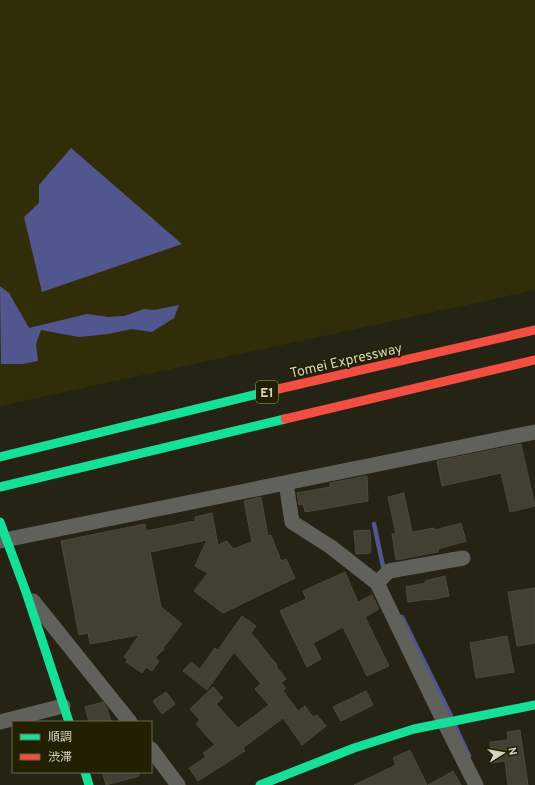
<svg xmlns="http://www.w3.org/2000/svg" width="535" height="785" font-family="Overpass,'Noto Sans JP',sans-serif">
  <rect width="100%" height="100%" fill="#252314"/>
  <!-- built -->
  <path fill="#322d09" d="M 0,0 L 535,0 L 535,290 L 0,406 Z"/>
  <!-- water -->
  <path fill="#52568f" d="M 71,148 L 182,244 L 42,292 L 24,217 L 39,203 L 39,185 Z
    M 0,286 L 9,293 L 29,328 L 87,314 L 108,317 L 124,316 L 144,309 L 154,310 L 179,305 L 174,318 L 152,332 L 132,329 L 108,334 L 79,337 L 41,330 L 36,344 L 38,361 L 22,364 L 1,364 Z"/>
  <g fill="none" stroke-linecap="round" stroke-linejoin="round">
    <!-- stream -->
    <path stroke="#52568f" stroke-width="4.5" d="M 374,524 L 384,571
      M 402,617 L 451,716
      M 455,726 L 469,756"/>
  </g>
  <!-- building -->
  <path fill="#414033" stroke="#4b493c" d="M 521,444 L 535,506 L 510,512 L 501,473 L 442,486 L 437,461 Z
    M 367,476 L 368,501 L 305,512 L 303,504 L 299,505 L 297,493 L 330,487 L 330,483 Z
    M 404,493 L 412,532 L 434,528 L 435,530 L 461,523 L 466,541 L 438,549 L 438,552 L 396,560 L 392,534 L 396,534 L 388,497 Z
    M 261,497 L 268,536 L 271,535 L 281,561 L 286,559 L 295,578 L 223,613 L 194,591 L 208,573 L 195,566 L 207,540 L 150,552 L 161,607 L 182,624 L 163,648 L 164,649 L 155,658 L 159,661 L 152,671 L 146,667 L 142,673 L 126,662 L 127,659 L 124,657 L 139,635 L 90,644 L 88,633 L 79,635 L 61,541 L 145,524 L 146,531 L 195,521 L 195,517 L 212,513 L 218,545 L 227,541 L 233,549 L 252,542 L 244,501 Z
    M 370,530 L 371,553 L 356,554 L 354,531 Z
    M 345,572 L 358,602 L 372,595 L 379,609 L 365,617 L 389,666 L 367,676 L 343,627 L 313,643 L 321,659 L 307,667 L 280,611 L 306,599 L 303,591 Z
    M 445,576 L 449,596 L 429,600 L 429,599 L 408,602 L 406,587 L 425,583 L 425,581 Z
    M 535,588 L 535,643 L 517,646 L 508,592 Z
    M 242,616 L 256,626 L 251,633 L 277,665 L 276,666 L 286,679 L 281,683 L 286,688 L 283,691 L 298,711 L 305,706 L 313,717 L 317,715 L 326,726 L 302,745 L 283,718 L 243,748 L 245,751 L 198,781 L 189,768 L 206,757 L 203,753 L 215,745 L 196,724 L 200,720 L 190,709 L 213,687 L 223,698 L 216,704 L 238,728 L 269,705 L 255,689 L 261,684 L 234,652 L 207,690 L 183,671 L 191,662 L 200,669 L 215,648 L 218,650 Z
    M 507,636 L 514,672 L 476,678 L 470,643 Z
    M 366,691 L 373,705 L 341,721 L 333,707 Z
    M 166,692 L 175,704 L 162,714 L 153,701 Z
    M 103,702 L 107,708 L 111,722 L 89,722 L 85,707 Z
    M 520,730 L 528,785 L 508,785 L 505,761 L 492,763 L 490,742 L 508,740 L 507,732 Z
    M 410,750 L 427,785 L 354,785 L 396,765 L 393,758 Z
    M 453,771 L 461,785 L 428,785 Z
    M 102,772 L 139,772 L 139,776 L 106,785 Z"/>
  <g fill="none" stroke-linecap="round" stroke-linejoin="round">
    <!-- street -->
    <path stroke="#61615b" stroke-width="15" d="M 286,483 L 292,522 L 331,547 L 377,583
      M 0,541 L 535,432
      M 463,558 L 389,571 L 377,583 L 444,722 L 476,785
      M 33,601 L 130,722
      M 0,722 L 63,706
      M 151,749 L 178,785"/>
    <!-- fast -->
    <path stroke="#16e098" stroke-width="9" d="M 0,457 L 274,390
      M 0,487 L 285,419
      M 0,522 L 26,592 L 69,722
      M 85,772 L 89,785
      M 260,785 L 354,748 L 414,729 L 535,705"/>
    <!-- jam -->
    <path stroke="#f24e42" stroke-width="9" d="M 274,390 L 535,330
      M 285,419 L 535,360"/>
  </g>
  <g text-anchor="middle" stroke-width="3.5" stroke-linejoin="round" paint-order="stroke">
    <!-- shield labels -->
    <rect fill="#231f03" stroke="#a09e89" stroke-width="1" x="256" y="381" width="22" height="22" rx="3"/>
    <g font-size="13" font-weight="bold" fill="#d5d4c3">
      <text x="267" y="397">E1</text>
    </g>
    <!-- street labels -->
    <g font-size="14" fill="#d5d4c3" stroke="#231f03">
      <text transform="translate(346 360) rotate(-13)" y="5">Tomei Expressway</text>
    </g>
  </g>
  <!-- legend -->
  <rect x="12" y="721" width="140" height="52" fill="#231f03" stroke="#6a6750"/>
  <rect x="20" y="734" width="20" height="6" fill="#16e098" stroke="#6a6750"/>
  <text x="48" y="741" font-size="12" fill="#d5d4c3">順調</text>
  <rect x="20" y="754" width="20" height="6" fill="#f24e42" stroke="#6a6750"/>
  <text x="48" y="761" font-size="12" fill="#d5d4c3">渋滞</text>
  <!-- north arrow -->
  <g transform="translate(503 753) rotate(79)" stroke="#231f03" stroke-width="3" paint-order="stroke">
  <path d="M0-3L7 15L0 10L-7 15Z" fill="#d5d4c3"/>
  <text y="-6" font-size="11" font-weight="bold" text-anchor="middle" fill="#d5d4c3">N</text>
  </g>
</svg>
